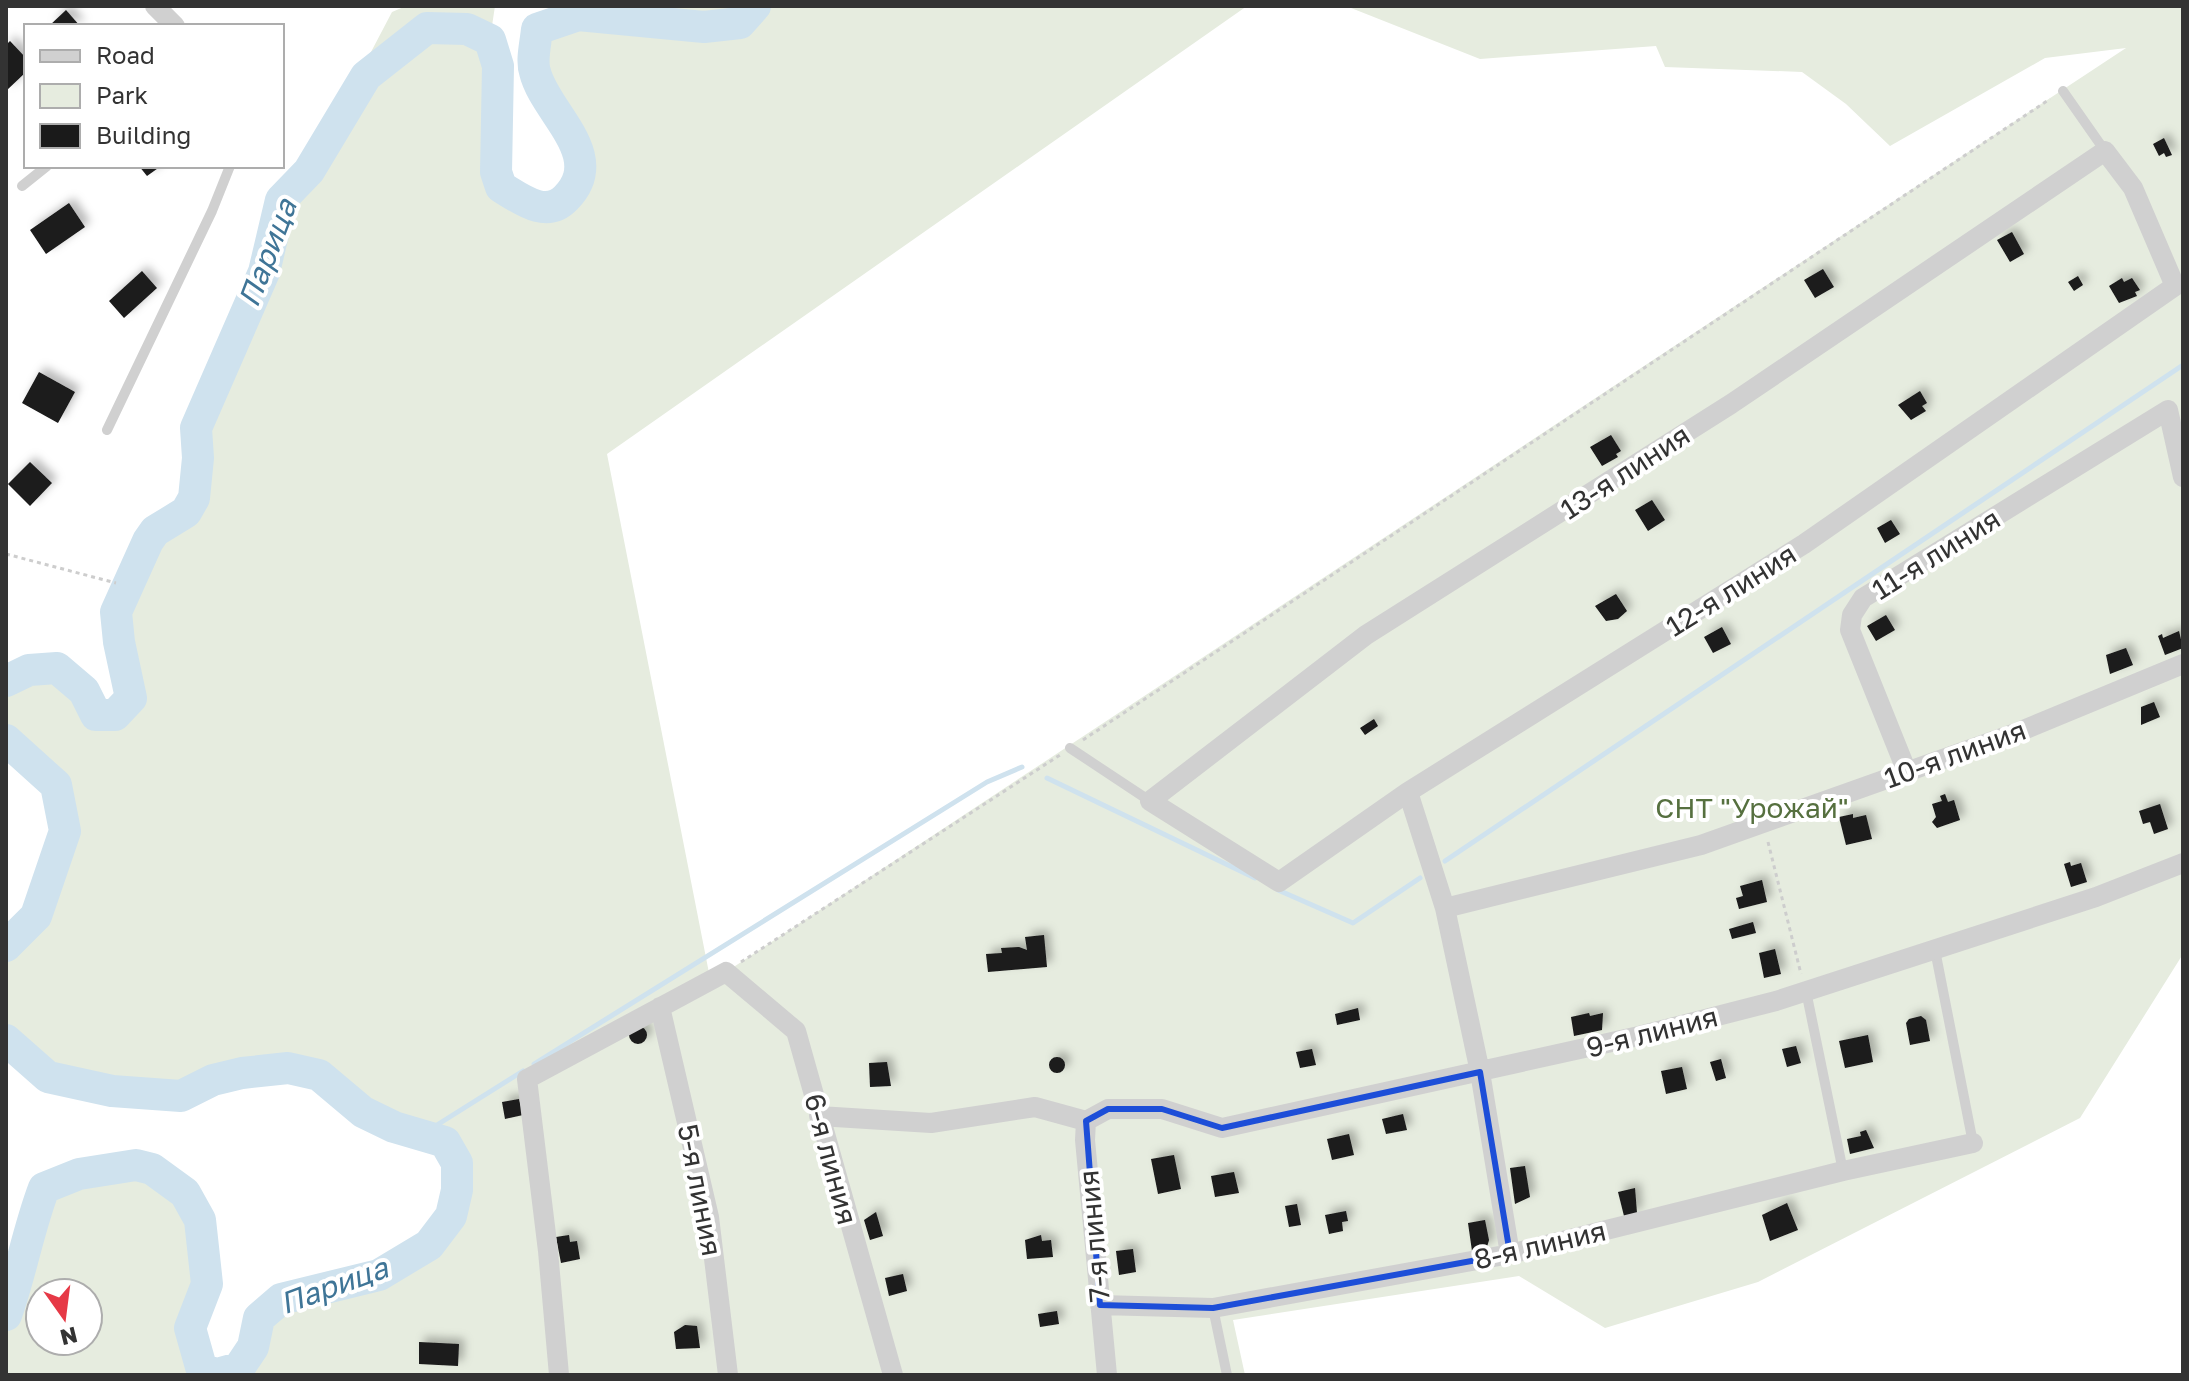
<svg xmlns="http://www.w3.org/2000/svg" width="2189" height="1381" font-family="'Golos Text',sans-serif">
  <defs>
    <filter id="shadow"><feDropShadow dx="5.5" dy="-5.5" stdDeviation="4" flood-color="#0004"/></filter>
  </defs>
  <rect width="100%" height="100%" fill="#fff"/>
  <!-- green -->
  <path fill="#e6ecdf" fill-rule="evenodd" d="M 406,6 L 495,6 L 490,39 L 498,66 L 496,172 L 501,187 C 521,199 546,219 566,198 C 608,154 545,113 534,72 C 531,60 536,42 537,29 L 577,6 L 1247,6 L 607,454 L 710,978 L 726,972 L 2126,48 L 2045,58 L 1890,146 L 1846,104 L 1802,72 L 1665,67 L 1656,46 L 1480,59 L 1346,6 L 2183,6 L 2183,954 L 2080,1118 L 1758,1282 L 1605,1328 L 1519,1276 L 1233,1320 L 1245,1375 L 6,1375 L 6,1315 L 18,1283 L 27,1232 L 44,1188 L 79,1174 L 136,1165 L 152,1169 L 185,1193 L 200,1220 L 207,1284 L 190,1328 L 201,1367 L 214,1375 L 239,1368 C 244,1362 250,1355 253,1348 C 262,1325 254,1319 278,1302 C 302,1284 351,1287 379,1274 C 434,1249 480,1203 445,1142 L 394,1127 L 363,1112 L 319,1075 L 288,1068 L 242,1073 L 213,1080 L 181,1096 L 112,1091 L 48,1077 L 6,1040 L 6,946 L 36,916 L 65,831 L 56,785 L 6,740 L 6,681 L 29,670 L 57,668 L 84,691 L 97,715 L 115,715 L 131,698 L 119,642 L 116,612 L 148,540 L 155,531 L 186,512 L 194,498 L 198,458 L 196,428 L 264,272 L 281,200 L 309,170 L 392,12 ZM 40,1293 L 88,1293 L 88,1341 L 40,1341 Z"/>
  <g fill="none" stroke-linecap="round" stroke-linejoin="round">
    <!-- stream -->
    <path stroke="#cfe2ee" stroke-width="5" d="M 1047,778 L 1255,878
      M 1445,861 L 2183,365
      M 1278,890 L 1353,923 L 1420,878
      M 534,1064 L 987,782 L 1022,767
      M 421,1135 L 523,1071"/>
    <!-- river -->
    <path stroke="#cfe2ee" stroke-width="32" d="M 6,681 L 29,670 L 57,668 L 84,691 L 96,715 L 115,715 L 131,698 L 119,642 L 116,612 L 148,541 L 155,531 L 186,512 L 194,498 L 198,458 L 196,428 L 264,272 L 281,200 L 309,171 L 366,76 L 427,28 L 467,29 L 490,40 L 498,66 L 496,172 L 501,187 C 521,199 546,219 566,198 C 608,155 545,113 535,72 C 531,60 536,42 537,29 L 578,15 L 704,27 L 740,23 L 755,6
      M 6,740 L 56,785 L 65,831 L 36,916 L 6,946
      M 6,1040 L 48,1077 L 112,1091 L 181,1096 L 213,1080 L 242,1073 L 288,1068 L 319,1075 L 363,1112 L 394,1127 L 445,1142 L 457,1163 L 457,1190 L 451,1216 L 429,1245 L 379,1275 L 281,1299 L 259,1318 L 253,1347 L 239,1368 L 214,1375 L 201,1367 L 190,1328 L 207,1284 L 200,1220 L 185,1193 L 152,1169 L 136,1165 L 79,1174 L 44,1188 C 28,1230 21,1273 6,1315"/>
  </g>
  <!-- building -->
  <path fill="#1a1a1a" filter="url(#shadow)" d="M 66,10 L 80,26 L 49,26 Z
    M 10,41 L 26,58 L 26,72 L 6,91 L 6,45 Z
    M 2164,138 L 2172,155 L 2166,157 L 2164,153 L 2159,156 L 2153,144 Z
    M 139,166 L 161,166 L 147,176 Z
    M 69,203 L 85,227 L 46,254 L 30,230 Z
    M 2012,232 L 2024,254 L 2010,262 L 1997,240 Z
    M 1823,269 L 1834,287 L 1815,298 L 1804,280 Z
    M 142,271 L 157,288 L 124,318 L 109,301 Z
    M 2078,276 L 2083,285 L 2074,291 L 2068,282 Z
    M 2122,278 L 2124,282 L 2132,278 L 2140,290 L 2135,292 L 2137,296 L 2119,303 L 2109,286 Z
    M 39,372 L 75,392 L 58,423 L 22,403 Z
    M 1920,391 L 1927,403 L 1922,406 L 1926,411 L 1911,420 L 1898,405 Z
    M 1611,435 L 1621,451 L 1616,454 L 1618,457 L 1602,466 L 1590,447 Z
    M 30,462 L 52,483 L 30,506 L 8,484 Z
    M 1652,500 L 1665,520 L 1648,531 L 1635,510 Z
    M 1891,520 L 1900,534 L 1885,543 L 1877,528 Z
    M 1616,594 L 1627,611 L 1618,619 L 1606,621 L 1595,606 Z
    M 1886,615 L 1895,630 L 1876,641 L 1867,626 Z
    M 1722,627 L 1731,644 L 1713,653 L 1704,637 Z
    M 2179,631 L 2183,648 L 2165,655 L 2158,636 L 2162,634 L 2163,638 Z
    M 2126,648 L 2133,665 L 2110,674 L 2106,655 Z
    M 2154,702 L 2160,717 L 2141,725 L 2141,707 Z
    M 1374,719 L 1378,726 L 1365,735 L 1360,728 Z
    M 1945,794 L 1948,802 L 1954,800 L 1960,820 L 1937,828 L 1932,822 L 1936,817 L 1932,804 L 1942,801 L 1940,796 Z
    M 2160,804 L 2168,829 L 2154,834 L 2150,822 L 2143,824 L 2139,811 Z
    M 1853,814 L 1853,818 L 1866,815 L 1872,839 L 1846,845 L 1839,817 Z
    M 2070,862 L 2071,866 L 2081,863 L 2087,882 L 2071,887 L 2064,864 Z
    M 1762,880 L 1767,902 L 1739,909 L 1736,898 L 1743,896 L 1740,886 Z
    M 1753,922 L 1756,933 L 1732,939 L 1729,929 Z
    M 1044,935 L 1047,967 L 988,972 L 986,954 L 1002,953 L 1001,948 L 1019,947 L 1027,950 L 1025,937 Z
    M 1775,949 L 1781,974 L 1764,978 L 1759,953 Z
    M 1358,1008 L 1360,1020 L 1337,1025 L 1335,1014 Z
    M 1589,1013 L 1590,1016 L 1603,1013 L 1602,1030 L 1574,1036 L 1571,1017 Z
    M 1921,1016 L 1926,1020 L 1930,1041 L 1910,1045 L 1906,1023 L 1909,1019 Z
    M629 1035a9 9 0 1 1 18 0a9 9 0 1 1-18 0Z
    M 1868,1035 L 1873,1062 L 1845,1068 L 1839,1041 Z
    M 1796,1046 L 1801,1063 L 1787,1067 L 1782,1049 Z
    M 1312,1049 L 1316,1065 L 1300,1068 L 1296,1052 Z
    M1049 1065a8 8 0 1 1 16 0a8 8 0 1 1-16 0Z
    M 1721,1059 L 1726,1078 L 1716,1081 L 1710,1062 Z
    M 887,1062 L 891,1086 L 870,1087 L 869,1063 Z
    M 1682,1067 L 1687,1089 L 1666,1094 L 1661,1071 Z
    M 519,1099 L 523,1115 L 505,1119 L 502,1102 Z
    M 1403,1114 L 1407,1130 L 1386,1134 L 1382,1119 Z
    M 1866,1130 L 1874,1148 L 1850,1154 L 1847,1139 L 1861,1136 L 1860,1132 Z
    M 1349,1134 L 1354,1155 L 1332,1160 L 1327,1139 Z
    M 1174,1155 L 1181,1189 L 1158,1194 L 1151,1159 Z
    M 1525,1166 L 1530,1197 L 1515,1204 L 1510,1168 Z
    M 1234,1172 L 1239,1193 L 1215,1197 L 1211,1176 Z
    M 1635,1188 L 1637,1213 L 1624,1216 L 1618,1192 Z
    M 1787,1203 L 1798,1230 L 1770,1241 L 1762,1215 Z
    M 1297,1204 L 1301,1225 L 1289,1227 L 1285,1206 Z
    M 1346,1211 L 1348,1221 L 1342,1222 L 1343,1231 L 1329,1234 L 1325,1215 Z
    M 876,1212 L 883,1236 L 870,1240 L 864,1220 Z
    M 1485,1220 L 1489,1240 L 1487,1247 L 1472,1251 L 1468,1223 Z
    M 569,1235 L 570,1242 L 577,1241 L 580,1259 L 561,1263 L 556,1237 Z
    M 1041,1235 L 1042,1241 L 1051,1240 L 1053,1257 L 1027,1259 L 1025,1240 Z
    M 1133,1249 L 1136,1272 L 1119,1275 L 1116,1251 Z
    M 903,1274 L 907,1291 L 889,1296 L 885,1278 Z
    M 1057,1311 L 1059,1324 L 1040,1327 L 1038,1314 Z
    M 685,1325 L 697,1326 L 700,1348 L 676,1349 L 674,1332 Z
    M 419,1342 L 459,1344 L 458,1366 L 419,1364 Z"/>
  <g fill="none" stroke-linecap="round" stroke-linejoin="round">
    <!-- path -->
    <path stroke="#cdcdcd" stroke-width="3" stroke-dasharray="4 4" stroke-linecap="butt" d="M 6,554 L 116,583
      M 1083,740 L 2050,99
      M 1768,842 L 1801,974
      M 741,962 L 1060,755"/>
    <!-- lane -->
    <path stroke="#d0d0d0" stroke-width="10" d="M 2063,91 L 2105,151
      M 22,186 L 47,166
      M 107,430 L 212,211 L 230,166
      M 1070,748 L 1150,801
      M 1935,950 L 1973,1143
      M 1806,991 L 1843,1171
      M 1213,1308 L 1227,1375"/>
    <!-- street -->
    <path stroke="#d0d0d0" stroke-width="20" d="M 155,6 L 175,26
      M 2105,151 L 2133,188 L 2175,286 L 1804,544 L 1408,792 L 1279,882 L 1150,801 L 1366,635 L 1731,404 Z
      M 1907,772 L 1850,630 L 1852,615 L 1863,598 L 2168,410 L 2183,477
      M 1408,792 L 1445,908 L 1480,1072 L 1510,1254
      M 1445,908 L 1701,845 L 2016,733 L 2183,664
      M 660,1007 L 709,1217 L 728,1375
      M 819,1116 L 931,1123 L 1035,1107 L 1086,1121
      M 1100,1305 L 1213,1308 L 1510,1254 L 1843,1171 L 1973,1143
      M 559,1375 L 548,1251 L 527,1079 L 726,972 L 796,1031 L 893,1375
      M 1107,1375 L 1085,1140 L 1086,1121 L 1108,1109 L 1162,1109 L 1222,1128 L 1639,1036 L 1776,1001 L 2096,897 L 2183,863"/>
  </g>
  <!-- marked area -->
  <path fill="none" stroke="#1d4ed8" stroke-width="6" stroke-linejoin="round" d="M 1480,1072 L 1510,1254 L 1213,1308 L 1100,1305 L 1086,1121 L 1108,1109 L 1162,1109 L 1222,1128 Z"/>
  <g text-anchor="middle" stroke-width="8" stroke-linejoin="round" paint-order="stroke">
    <!-- street labels -->
    <g font-size="28" fill="#333" stroke="#fff">
      <text transform="translate(1625 472) rotate(-33)" y="10">13-я линия</text>
      <text transform="translate(1936 554) rotate(-32)" y="10">11-я линия</text>
      <text transform="translate(1731 590) rotate(-32)" y="10">12-я линия</text>
      <text transform="translate(1955 754) rotate(-20)" y="10">10-я линия</text>
      <text transform="translate(1652 1032) rotate(-14)" y="10">9-я линия</text>
      <text transform="translate(831 1159) rotate(75)" y="10">6-я линия</text>
      <text transform="translate(700 1190) rotate(79)" y="10">5-я линия</text>
      <text transform="translate(1094 1236) rotate(-95)" y="10">7-я линия</text>
      <text transform="translate(1540 1245) rotate(-13)" y="10">8-я линия</text>
    </g>
    <!-- park labels -->
    <g font-size="28" fill="#56703f" stroke="#fff">
      <text x="1752" y="818">СНТ "Урожай"</text>
    </g>
    <!-- water labels -->
    <g font-size="30" font-style="italic" fill="#3f7597" stroke="#fff">
      <text transform="translate(268 253) rotate(-69)" y="10">Парица</text>
      <text transform="translate(334 1286) rotate(-20)" y="10">Парица</text>
    </g>
  </g>
  <!-- border -->
  <rect width="2189" height="1381" fill="none" stroke="#333333" stroke-width="16"/>
  <!-- legend -->
  <rect x="24" y="24" width="260" height="144" fill="#ffffff" stroke="#adadad" stroke-width="2"/>
  <rect x="40" y="50" width="40" height="12" fill="#d0d0d0" stroke="#adadad" stroke-width="2"/>
  <text x="96" y="64" font-size="24" fill="#333333">Road</text>
  <rect x="40" y="84" width="40" height="24" fill="#e6ecdf" stroke="#adadad" stroke-width="2"/>
  <text x="96" y="104" font-size="24" fill="#333333">Park</text>
  <rect x="40" y="124" width="40" height="24" fill="#1a1a1a" stroke="#adadad" stroke-width="2"/>
  <text x="96" y="144" font-size="24" fill="#333333">Building</text>
  <!-- north arrow -->
  <g transform="translate(64 1317) rotate(166)"><circle r="38" fill="#ffffff" stroke="#adadad" stroke-width="2"/>
  <path d="M0-6L14 30L0 20L-14 30Z" fill="#e63946"/>
  <text y="-12" font-size="22" font-weight="bold" text-anchor="middle" fill="#333333">N</text>
  </g>
</svg>
